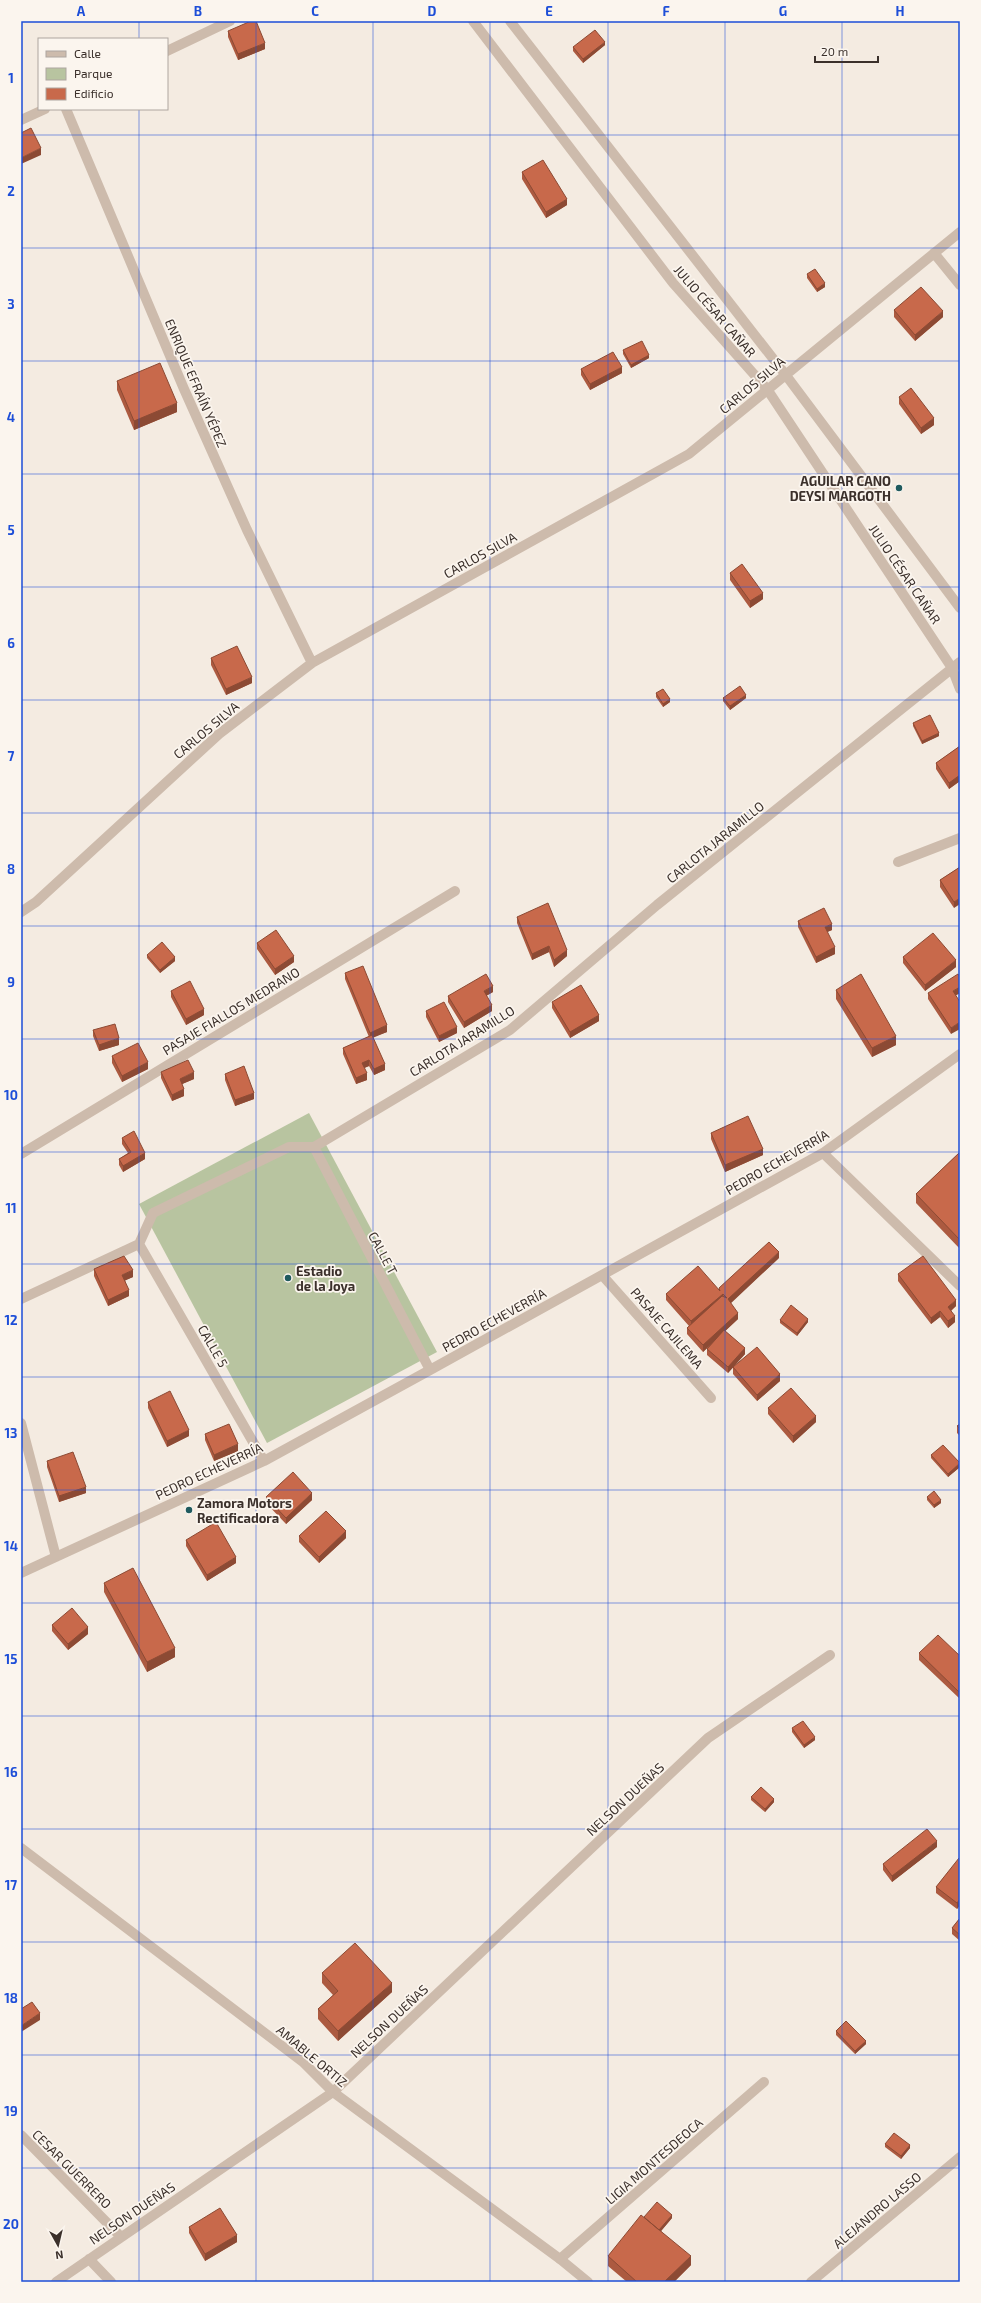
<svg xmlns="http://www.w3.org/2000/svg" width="981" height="2303" font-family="'Exo 2',sans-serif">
  <rect width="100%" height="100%" fill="#f4ebe1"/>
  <!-- green -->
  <path fill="#b8c4a0" d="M 309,1113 L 437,1352 L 267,1443 L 139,1204 Z"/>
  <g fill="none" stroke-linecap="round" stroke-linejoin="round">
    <!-- minor -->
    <path stroke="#cdbbac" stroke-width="10" d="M 473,21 L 673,283 L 767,389 L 952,668 L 960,689
      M 510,21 L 785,374 L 960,608
      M 167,51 L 230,21
      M 66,109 L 184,389 L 247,530 L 312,663
      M 21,120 L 45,109
      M 934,253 L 960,285
      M 898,862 L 960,838
      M 21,912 L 36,902 L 219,734 L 312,663 L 689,454 L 960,232
      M 314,1147 L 430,1370
      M 823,1153 L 960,1286
      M 21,1154 L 455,891
      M 139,1244 L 264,1461
      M 602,1275 L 711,1398
      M 21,1299 L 139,1244 L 153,1213 L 289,1147 L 314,1147 L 510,1030 L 657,905 L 960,662
      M 21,1423 L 56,1557
      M 21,1573 L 264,1461 L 430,1370 L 823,1153 L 960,1054
      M 21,2135 L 121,2237
      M 89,2259 L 111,2282
      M 560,2259 L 764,2082
      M 56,2282 L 333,2092 L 708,1738 L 830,1655
      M 811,2282 L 960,2157"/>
    <!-- tertiary -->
    <path stroke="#cdbbac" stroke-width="10" d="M 21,1848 L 303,2062 L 333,2092 L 560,2259 L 588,2282"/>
  </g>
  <!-- wall -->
  <path fill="#ac5a40" d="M 228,31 L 265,49 L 238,60 L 228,37 Z
    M 605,45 L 583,63 L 573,51 L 573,47 Z
    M 522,172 L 567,205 L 546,218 L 522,179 Z
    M 807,274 L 825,287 L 817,292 L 807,278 Z
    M 894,310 L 943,317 L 915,341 L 894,317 Z
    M 623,350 L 649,358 L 631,368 L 623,354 Z
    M 581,369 L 622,373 L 590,390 L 581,375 Z
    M 117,381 L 177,412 L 134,430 L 117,390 Z
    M 899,397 L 934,425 L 921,434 L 899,404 Z
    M 730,573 L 763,599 L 750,608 L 730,580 Z
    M 211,658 L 252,683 L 226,695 L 211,665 Z
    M 656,693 L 670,702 L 663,707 L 656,697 Z
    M 723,698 L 746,698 L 730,710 L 723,701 Z
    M 913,723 L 939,736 L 922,744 L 913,726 Z
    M 960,746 L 960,781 L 949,789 L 936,769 L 936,763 Z
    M 960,867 L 954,908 L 940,887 L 940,880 Z
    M 517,917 L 567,956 L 554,967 L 549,952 L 532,960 L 517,923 Z
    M 798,921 L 832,930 L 827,932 L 835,954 L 816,963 L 798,927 Z
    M 257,943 L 294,962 L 275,975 L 257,949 Z
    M 147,955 L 175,961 L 160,973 L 147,958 Z
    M 903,957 L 956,967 L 925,991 L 903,963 Z
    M 345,973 L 387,1032 L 373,1037 L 385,1070 L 374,1075 L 369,1066 L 364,1068 L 367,1080 L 356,1084 L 343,1054 L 343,1048 L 369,1037 L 345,979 Z
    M 836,990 L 896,1045 L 872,1057 L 836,999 Z
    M 171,991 L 204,1015 L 186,1025 L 171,997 Z
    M 493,992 L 486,996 L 492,1011 L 464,1028 L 448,1002 L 448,996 Z
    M 928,993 L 960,993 L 956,995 L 951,1034 L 928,999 Z
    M 552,1002 L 599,1021 L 570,1038 L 552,1008 Z
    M 426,1011 L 457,1033 L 439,1042 L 426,1017 Z
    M 93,1030 L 119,1045 L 99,1051 L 93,1036 Z
    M 112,1056 L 148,1069 L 122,1082 L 112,1063 Z
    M 161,1072 L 194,1079 L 182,1084 L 184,1096 L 172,1101 L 161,1078 Z
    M 225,1074 L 254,1099 L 235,1106 L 225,1080 Z
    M 711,1133 L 763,1155 L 725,1172 L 711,1139 Z
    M 122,1138 L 145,1159 L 123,1172 L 119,1165 L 119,1159 L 128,1153 L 122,1144 Z
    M 960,1152 L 960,1249 L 916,1203 L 916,1194 Z
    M 779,1258 L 730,1303 L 738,1319 L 725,1331 L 745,1354 L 728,1373 L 707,1355 L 707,1349 L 712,1343 L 703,1352 L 687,1334 L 687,1328 L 689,1326 L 666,1300 L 666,1294 L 719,1289 L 719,1288 Z
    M 94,1269 L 133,1277 L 125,1280 L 129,1296 L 108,1306 L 94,1276 Z
    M 898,1274 L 956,1306 L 951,1311 L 955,1322 L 948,1328 L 940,1317 L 931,1324 L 898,1281 Z
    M 780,1320 L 808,1322 L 797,1336 L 780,1323 Z
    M 733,1367 L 780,1381 L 757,1401 L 733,1374 Z
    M 148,1402 L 189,1436 L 167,1447 L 148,1408 Z
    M 768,1408 L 816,1422 L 793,1443 L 768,1414 Z
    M 960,1424 L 960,1436 L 957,1433 L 957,1426 Z
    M 205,1434 L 238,1451 L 214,1461 L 205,1440 Z
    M 931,1455 L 960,1467 L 948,1477 L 931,1458 Z
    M 47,1461 L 86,1493 L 59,1502 L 47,1467 Z
    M 266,1497 L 312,1500 L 286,1524 L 266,1503 Z
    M 927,1497 L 941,1503 L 934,1508 L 927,1500 Z
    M 299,1536 L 346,1538 L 319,1563 L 299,1542 Z
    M 186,1540 L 236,1563 L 207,1581 L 186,1546 Z
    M 104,1583 L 175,1657 L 147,1672 L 104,1592 Z
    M 52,1625 L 88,1634 L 68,1650 L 52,1631 Z
    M 919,1653 L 960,1656 L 960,1699 L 919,1660 Z
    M 792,1728 L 815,1740 L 804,1748 L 792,1732 Z
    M 751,1797 L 774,1802 L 765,1812 L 751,1800 Z
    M 937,1847 L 892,1882 L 883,1870 L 883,1864 Z
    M 960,1858 L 960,1905 L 957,1909 L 936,1893 L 936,1887 Z
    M 960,1918 L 960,1941 L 952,1934 L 952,1928 Z
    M 322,1973 L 392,1992 L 338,2041 L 318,2019 L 318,2009 L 333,1995 L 322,1983 Z
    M 836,2031 L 866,2044 L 855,2054 L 836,2035 Z
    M 885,2144 L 910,2148 L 901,2159 L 885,2147 Z
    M 644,2217 L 672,2218 L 661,2231 L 691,2265 L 674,2282 L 627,2282 L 608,2266 L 608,2256 Z
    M 189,2227 L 237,2242 L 205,2261 L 189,2233 Z"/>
  <!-- shaded-wall -->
  <path fill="#8c4a34" d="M 605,42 L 605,45 L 583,63 L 583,59 Z
    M 265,43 L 265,49 L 238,60 L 238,54 Z
    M 41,148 L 41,155 L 21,164 L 21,158 Z
    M 567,199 L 567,205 L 546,218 L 546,212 Z
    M 825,283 L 825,287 L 817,292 L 817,289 Z
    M 943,311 L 943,317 L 915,341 L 915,335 Z
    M 649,355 L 649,358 L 631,368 L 631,365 Z
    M 622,367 L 622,373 L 590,390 L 590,384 Z
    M 177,403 L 177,412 L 134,430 L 134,421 Z
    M 934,418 L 934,425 L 921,434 L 921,428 Z
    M 763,593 L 763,599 L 750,608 L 750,601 Z
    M 252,677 L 252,683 L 226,695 L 226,689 Z
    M 746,695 L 746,698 L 730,710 L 730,706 Z
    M 670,699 L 670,702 L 663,707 L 663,704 Z
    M 939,733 L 939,736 L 922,744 L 922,741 Z
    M 960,775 L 960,781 L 949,789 L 949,783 Z
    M 960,898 L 960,904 L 954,908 L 954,902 Z
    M 832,924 L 832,930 L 825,933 L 825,927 Z
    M 549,946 L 549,952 L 532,960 L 532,954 Z
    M 835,947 L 835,954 L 816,963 L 816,957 Z
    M 567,950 L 567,956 L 554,967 L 554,960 Z
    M 294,956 L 294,962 L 275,975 L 275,969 Z
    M 175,957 L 175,961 L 160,973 L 160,970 Z
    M 956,960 L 956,967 L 925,991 L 925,985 Z
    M 493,986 L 493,992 L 484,997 L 484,991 Z
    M 960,987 L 960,993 L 953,997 L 953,991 Z
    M 492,1005 L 492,1011 L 464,1028 L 464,1022 Z
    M 204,1009 L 204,1015 L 186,1025 L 186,1019 Z
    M 599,1015 L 599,1021 L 570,1038 L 570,1032 Z
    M 960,1022 L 960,1029 L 951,1034 L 951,1028 Z
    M 387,1025 L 387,1032 L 370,1039 L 370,1033 Z
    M 457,1027 L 457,1033 L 439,1042 L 439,1036 Z
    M 896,1036 L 896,1045 L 872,1057 L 872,1048 Z
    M 119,1038 L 119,1045 L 99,1051 L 99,1045 Z
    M 369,1060 L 369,1066 L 362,1069 L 362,1063 Z
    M 148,1062 L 148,1069 L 122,1082 L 122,1076 Z
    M 385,1064 L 385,1070 L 374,1075 L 374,1069 Z
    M 194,1072 L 194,1079 L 180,1085 L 180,1079 Z
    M 367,1073 L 367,1080 L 356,1084 L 356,1078 Z
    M 184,1089 L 184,1096 L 172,1101 L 172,1095 Z
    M 254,1093 L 254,1099 L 235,1106 L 235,1100 Z
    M 763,1149 L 763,1155 L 725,1172 L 725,1165 Z
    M 145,1153 L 145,1159 L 123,1172 L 123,1166 Z
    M 779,1252 L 779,1258 L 728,1306 L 728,1299 Z
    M 133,1270 L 133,1277 L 122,1282 L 122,1275 Z
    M 129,1290 L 129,1296 L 108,1306 L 108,1300 Z
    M 723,1294 L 723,1300 L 691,1327 L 691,1321 Z
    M 956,1300 L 956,1306 L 948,1313 L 948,1307 Z
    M 940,1311 L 940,1317 L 931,1324 L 931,1318 Z
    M 738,1313 L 738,1319 L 703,1352 L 703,1345 Z
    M 955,1316 L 955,1322 L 948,1328 L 948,1321 Z
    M 808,1319 L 808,1322 L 797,1336 L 797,1333 Z
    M 745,1348 L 745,1354 L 728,1373 L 728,1367 Z
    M 780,1374 L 780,1381 L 757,1401 L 757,1395 Z
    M 816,1416 L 816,1422 L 793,1443 L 793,1436 Z
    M 189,1430 L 189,1436 L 167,1447 L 167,1441 Z
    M 238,1444 L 238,1451 L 214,1461 L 214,1455 Z
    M 960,1463 L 960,1467 L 948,1477 L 948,1474 Z
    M 86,1487 L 86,1493 L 59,1502 L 59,1496 Z
    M 312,1493 L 312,1500 L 286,1524 L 286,1518 Z
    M 941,1500 L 941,1503 L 934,1508 L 934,1505 Z
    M 346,1531 L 346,1538 L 319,1563 L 319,1557 Z
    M 236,1557 L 236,1563 L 207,1581 L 207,1575 Z
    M 88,1627 L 88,1634 L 68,1650 L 68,1644 Z
    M 175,1648 L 175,1657 L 147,1672 L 147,1662 Z
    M 815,1737 L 815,1740 L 804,1748 L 804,1745 Z
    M 774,1799 L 774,1802 L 765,1812 L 765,1809 Z
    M 937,1841 L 937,1847 L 892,1882 L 892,1876 Z
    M 960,1899 L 960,1905 L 957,1909 L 957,1903 Z
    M 392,1983 L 392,1992 L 338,2041 L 338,2031 Z
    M 40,2013 L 40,2020 L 21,2032 L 21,2026 Z
    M 866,2041 L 866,2044 L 855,2054 L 855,2051 Z
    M 910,2145 L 910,2148 L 901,2159 L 901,2156 Z
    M 672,2215 L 672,2218 L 656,2237 L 656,2233 Z
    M 237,2235 L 237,2242 L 205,2261 L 205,2254 Z
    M 691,2256 L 691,2265 L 674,2282 L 664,2282 Z"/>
  <!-- building -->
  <path fill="#c8694b" stroke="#8c4a34" d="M 251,21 L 256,21 L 265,43 L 238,54 L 228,31 Z
    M 595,30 L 605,42 L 583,59 L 573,47 Z
    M 31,128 L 41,148 L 21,158 L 21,133 Z
    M 543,160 L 567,199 L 546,212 L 522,172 Z
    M 815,269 L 825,283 L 817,289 L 807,274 Z
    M 921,287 L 943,311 L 915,335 L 894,310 Z
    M 642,341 L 649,355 L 631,365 L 623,350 Z
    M 613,352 L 622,367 L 590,384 L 581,369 Z
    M 160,363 L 177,403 L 134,421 L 117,381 Z
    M 911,388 L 934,418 L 921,428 L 899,397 Z
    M 742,564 L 763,593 L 750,601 L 730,573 Z
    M 237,646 L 252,677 L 226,689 L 211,658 Z
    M 740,686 L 746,695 L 730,706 L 723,698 Z
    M 663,689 L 670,699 L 663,704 L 656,693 Z
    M 930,715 L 939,733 L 922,741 L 913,723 Z
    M 960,746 L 960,775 L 949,783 L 936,763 Z
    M 960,867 L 960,898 L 954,902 L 940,880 Z
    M 548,903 L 567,950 L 554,960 L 549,946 L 532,954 L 517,917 Z
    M 824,908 L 832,924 L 825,927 L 835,947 L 816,957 L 798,921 Z
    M 276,930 L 294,956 L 275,969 L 257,943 Z
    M 933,933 L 956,960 L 925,985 L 903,957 Z
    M 162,942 L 175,957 L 160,970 L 147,955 Z
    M 363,966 L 387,1025 L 370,1033 L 345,973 Z
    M 486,974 L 493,986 L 484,991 L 492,1005 L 464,1022 L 448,996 Z
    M 861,974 L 896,1036 L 872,1048 L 836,990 Z
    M 958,974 L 960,977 L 960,987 L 953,991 L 960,1002 L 960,1022 L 951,1028 L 928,993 Z
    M 190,981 L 204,1009 L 186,1019 L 171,991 Z
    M 581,985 L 599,1015 L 570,1032 L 552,1002 Z
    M 444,1002 L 457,1027 L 439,1036 L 426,1011 Z
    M 115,1024 L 119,1038 L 99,1045 L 93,1030 Z
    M 372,1035 L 385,1064 L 374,1069 L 369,1060 L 362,1063 L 367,1073 L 356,1078 L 343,1048 Z
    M 138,1043 L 148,1062 L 122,1076 L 112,1056 Z
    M 188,1060 L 194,1072 L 180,1079 L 184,1089 L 172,1095 L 161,1072 Z
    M 244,1066 L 254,1093 L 235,1100 L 225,1074 Z
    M 748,1116 L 763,1149 L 725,1165 L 711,1133 Z
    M 134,1131 L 145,1153 L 123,1166 L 119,1159 L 131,1152 L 122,1138 Z
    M 960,1152 L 960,1240 L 916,1194 Z
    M 769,1242 L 779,1252 L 728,1299 L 738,1313 L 703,1345 L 687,1328 L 722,1296 L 727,1298 L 723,1294 L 691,1321 L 666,1294 L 698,1266 L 720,1291 L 719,1288 Z
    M 124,1256 L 133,1270 L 122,1275 L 129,1290 L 108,1300 L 94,1269 Z
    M 923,1256 L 956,1300 L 948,1307 L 955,1316 L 948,1321 L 940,1311 L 931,1318 L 898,1274 Z
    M 791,1305 L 808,1319 L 797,1333 L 780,1320 Z
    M 724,1330 L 745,1348 L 728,1367 L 707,1349 Z
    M 757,1347 L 780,1374 L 757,1395 L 733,1367 Z
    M 791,1388 L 816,1416 L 793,1436 L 768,1408 Z
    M 170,1391 L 189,1430 L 167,1441 L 148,1402 Z
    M 229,1424 L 238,1444 L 214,1455 L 205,1434 Z
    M 960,1424 L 960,1429 L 957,1426 Z
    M 943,1445 L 960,1463 L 948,1474 L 931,1455 Z
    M 73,1452 L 86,1487 L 59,1496 L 47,1461 Z
    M 293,1472 L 312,1493 L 286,1518 L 266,1497 Z
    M 934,1491 L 941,1500 L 934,1505 L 927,1497 Z
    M 326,1511 L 346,1531 L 319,1557 L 299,1536 Z
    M 216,1522 L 236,1557 L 207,1575 L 186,1540 Z
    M 133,1568 L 175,1648 L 147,1662 L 104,1583 Z
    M 72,1608 L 88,1627 L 68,1644 L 52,1625 Z
    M 938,1635 L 960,1656 L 960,1693 L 919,1653 Z
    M 803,1721 L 815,1737 L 804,1745 L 792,1728 Z
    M 761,1787 L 774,1799 L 765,1809 L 751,1797 Z
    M 927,1829 L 937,1841 L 892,1876 L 883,1864 Z
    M 959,1858 L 960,1858 L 960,1899 L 957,1903 L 936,1887 Z
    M 960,1918 L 960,1935 L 952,1928 Z
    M 355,1943 L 392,1983 L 338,2031 L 318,2009 L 338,1991 L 322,1973 Z
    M 32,2002 L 40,2013 L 21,2026 L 21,2009 Z
    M 846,2021 L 866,2041 L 855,2051 L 836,2031 Z
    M 894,2133 L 910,2145 L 901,2156 L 885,2144 Z
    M 657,2202 L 672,2215 L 659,2230 L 644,2217 Z
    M 220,2208 L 237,2235 L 205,2254 L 189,2227 Z
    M 641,2215 L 691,2256 L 664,2282 L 637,2282 L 608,2256 Z"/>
  <!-- grid -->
  <path fill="none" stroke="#1d4ed8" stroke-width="1" stroke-opacity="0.55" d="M 139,21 L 139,39M 256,21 L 256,2282M 373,21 L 373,2282M 490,21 L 490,2282M 608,21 L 608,2282M 725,21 L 725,2282M 842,21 L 842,2282M 139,109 L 139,2282M 21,135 L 960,135M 21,248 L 960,248M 21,361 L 960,361M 21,474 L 960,474M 21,587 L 960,587M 21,700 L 960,700M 21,813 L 960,813M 21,926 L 960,926M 21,1039 L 960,1039M 21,1152 L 960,1152M 21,1264 L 960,1264M 21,1377 L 960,1377M 21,1490 L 960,1490M 21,1603 L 960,1603M 21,1716 L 960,1716M 21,1829 L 960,1829M 21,1942 L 960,1942M 21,2055 L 960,2055M 21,2168 L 960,2168"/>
  <!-- markers -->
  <g fill="#1f5a5e" stroke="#fbf5ee" stroke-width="1.5">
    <circle cx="899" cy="488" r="4"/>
    <circle cx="288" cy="1278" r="4"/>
    <circle cx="189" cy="1510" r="4"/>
  </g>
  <g text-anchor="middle" stroke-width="3.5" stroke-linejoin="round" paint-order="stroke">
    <!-- street labels -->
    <g font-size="13" fill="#3b302b" stroke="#fbf5ee">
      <text transform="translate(715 311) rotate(49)" y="5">JULIO CÉSAR CAÑAR</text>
      <text transform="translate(196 383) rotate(67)" y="5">ENRIQUE EFRAÍN YÉPEZ</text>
      <text transform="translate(752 385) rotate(-40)" y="5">CARLOS SILVA</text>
      <text transform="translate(480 555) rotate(-29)" y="5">CARLOS SILVA</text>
      <text transform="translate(905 574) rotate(56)" y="5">JULIO CÉSAR CAÑAR</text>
      <text transform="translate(206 730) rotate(-40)" y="5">CARLOS SILVA</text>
      <text transform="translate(715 842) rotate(-39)" y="5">CARLOTA JARAMILLO</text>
      <text transform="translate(231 1011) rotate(-31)" y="5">PASAJE FIALLOS MEDRANO</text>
      <text transform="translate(462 1041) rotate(-32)" y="5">CARLOTA JARAMILLO</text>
      <text transform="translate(777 1162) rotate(-30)" y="5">PEDRO ECHEVERRÍA</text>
      <text transform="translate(383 1253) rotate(62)" y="5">CALLE T</text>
      <text transform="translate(494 1320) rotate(-29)" y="5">PEDRO ECHEVERRÍA</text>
      <text transform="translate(667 1328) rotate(49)" y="5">PASAJE CAJILEMA</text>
      <text transform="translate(213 1346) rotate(60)" y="5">CALLE 5</text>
      <text transform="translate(209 1471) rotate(-25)" y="5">PEDRO ECHEVERRÍA</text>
      <text transform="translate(625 1799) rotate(-43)" y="5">NELSON DUEÑAS</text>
      <text transform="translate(389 2021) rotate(-43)" y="5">NELSON DUEÑAS</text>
      <text transform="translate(312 2056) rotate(40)" y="5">AMABLE ORTIZ</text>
      <text transform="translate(654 2161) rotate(-41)" y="5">LIGIA MONTESDEOCA</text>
      <text transform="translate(72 2169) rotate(45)" y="5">CESAR GUERRERO</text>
      <text transform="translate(877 2210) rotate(-40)" y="5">ALEJANDRO LASSO</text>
      <text transform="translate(132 2213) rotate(-34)" y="5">NELSON DUEÑAS</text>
    </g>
    <!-- poi labels -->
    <g font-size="13" font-weight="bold" fill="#3b302b" stroke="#fbf5ee" text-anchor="start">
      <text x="891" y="486" text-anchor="end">AGUILAR CANO<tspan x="891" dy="15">DEYSI MARGOTH</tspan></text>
      <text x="296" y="1276">Estadio<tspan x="296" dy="15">de la Joya</tspan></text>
      <text x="197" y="1508">Zamora Motors<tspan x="197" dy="15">Rectificadora</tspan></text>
    </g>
  </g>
  <!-- border -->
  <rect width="981" height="2303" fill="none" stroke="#fbf5ee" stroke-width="44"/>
  <!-- legend -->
  <rect x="38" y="38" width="130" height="72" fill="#fbf5ee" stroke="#aea6a0"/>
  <rect x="46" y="51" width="20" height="6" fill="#cdbbac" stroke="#aea6a0"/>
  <text x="74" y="58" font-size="12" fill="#3b302b">Calle</text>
  <rect x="46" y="68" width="20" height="12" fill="#b8c4a0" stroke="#aea6a0"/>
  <text x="74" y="78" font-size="12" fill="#3b302b">Parque</text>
  <rect x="46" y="88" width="20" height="12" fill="#c8694b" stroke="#aea6a0"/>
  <text x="74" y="98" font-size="12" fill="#3b302b">Edificio</text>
  <!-- north arrow -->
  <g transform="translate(58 2245) rotate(172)" stroke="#fbf5ee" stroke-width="3" paint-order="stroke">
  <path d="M0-3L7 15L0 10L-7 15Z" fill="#3b302b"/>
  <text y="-6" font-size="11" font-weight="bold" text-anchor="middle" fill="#3b302b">N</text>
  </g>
  <!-- scale -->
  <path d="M815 56v6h63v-6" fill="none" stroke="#3b302b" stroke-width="2"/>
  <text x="821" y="56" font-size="12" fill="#3b302b" stroke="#fbf5ee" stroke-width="3" paint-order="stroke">20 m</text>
  <rect x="22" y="22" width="937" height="2259" fill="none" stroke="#1d4ed8" stroke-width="1.5"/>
  <g font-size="13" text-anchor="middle" font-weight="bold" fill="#1d4ed8">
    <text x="81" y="16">A</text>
    <text x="198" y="16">B</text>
    <text x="315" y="16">C</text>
    <text x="432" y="16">D</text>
    <text x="549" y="16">E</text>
    <text x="666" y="16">F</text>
    <text x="783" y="16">G</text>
    <text x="900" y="16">H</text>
    <text x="11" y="83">1</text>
    <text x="11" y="196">2</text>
    <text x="11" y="309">3</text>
    <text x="11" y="422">4</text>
    <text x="11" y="535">5</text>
    <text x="11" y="648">6</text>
    <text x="11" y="761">7</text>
    <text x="11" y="874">8</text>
    <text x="11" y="987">9</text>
    <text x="11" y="1100">10</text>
    <text x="11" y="1213">11</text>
    <text x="11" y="1325">12</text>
    <text x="11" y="1438">13</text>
    <text x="11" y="1551">14</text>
    <text x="11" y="1664">15</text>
    <text x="11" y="1777">16</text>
    <text x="11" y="1890">17</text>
    <text x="11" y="2003">18</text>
    <text x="11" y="2116">19</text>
    <text x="11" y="2229">20</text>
  </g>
</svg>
